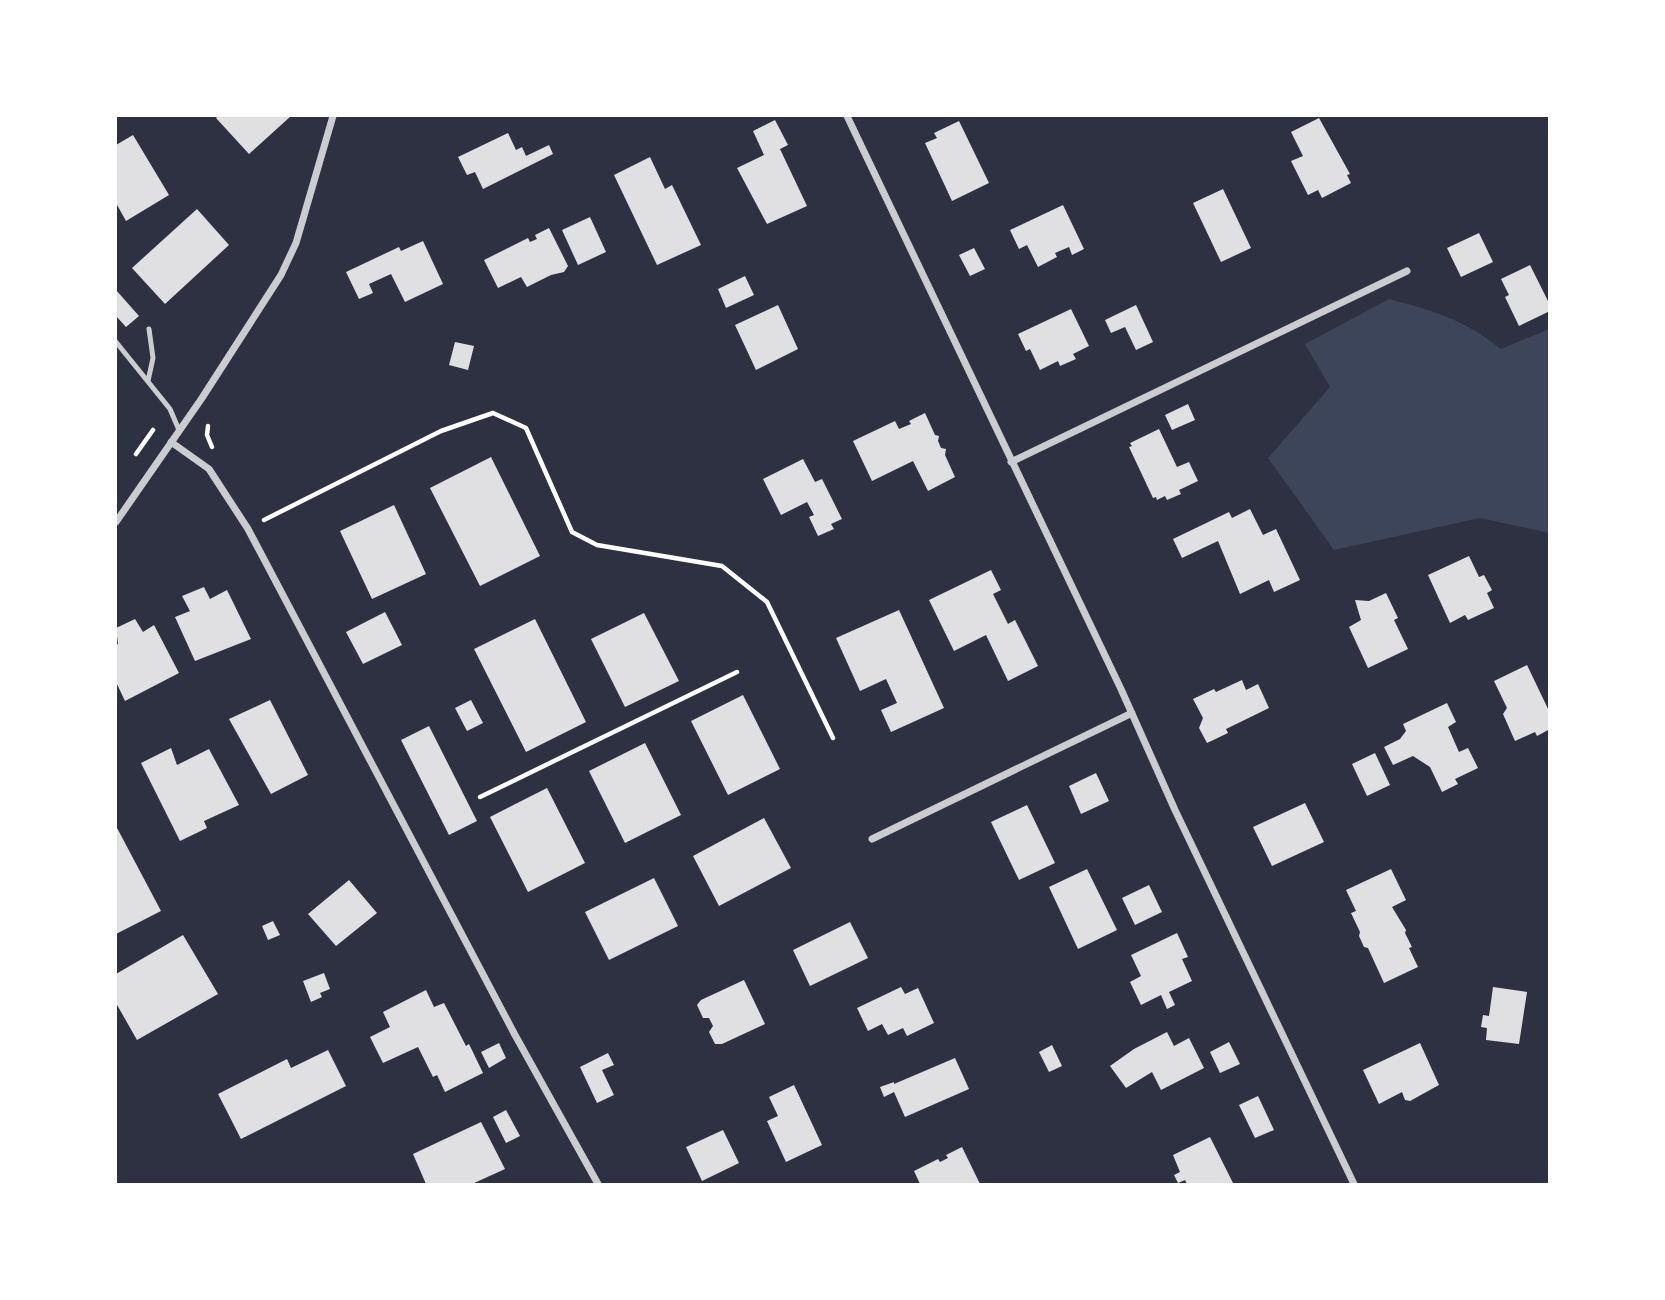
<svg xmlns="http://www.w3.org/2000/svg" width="1665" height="1300" font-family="Mulish,sans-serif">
  <rect width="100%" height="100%" fill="#2d3142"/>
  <!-- green -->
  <path fill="#3c4559" d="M 1389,299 C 1435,311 1463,319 1501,349 L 1549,329 L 1549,533 L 1480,518 L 1334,550 L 1268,458 L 1330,387 L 1305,344 Z"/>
  <!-- building -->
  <path fill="#e0e0e3" d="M 218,116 L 291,116 L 249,154 L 216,118 Z
    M 1319,118 L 1350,174 L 1347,175 L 1351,183 L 1322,198 L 1318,190 L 1308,195 L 1291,161 L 1303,156 L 1291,132 Z
    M 775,120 L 788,145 L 780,149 L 807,206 L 767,224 L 737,168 L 764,155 L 753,131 Z
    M 959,121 L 989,183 L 952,201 L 925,143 L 937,138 L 934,133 Z
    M 508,133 L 516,150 L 522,147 L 526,156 L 549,145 L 553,154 L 483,189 L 475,172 L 467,175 L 458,157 Z
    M 133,135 L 169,195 L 126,221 L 116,203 L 116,145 Z
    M 650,157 L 665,189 L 672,185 L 701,245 L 657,265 L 614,175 Z
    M 1223,189 L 1251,248 L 1221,262 L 1193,203 Z
    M 1063,205 L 1084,249 L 1072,255 L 1069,247 L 1055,253 L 1057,257 L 1038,267 L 1027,245 L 1019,249 L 1010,230 Z
    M 197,209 L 229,245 L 165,304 L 132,268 Z
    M 590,217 L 606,252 L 578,265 L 562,230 Z
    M 549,228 L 568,266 L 564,272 L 551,275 L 527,287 L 521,277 L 498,288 L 484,260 L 528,238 L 530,242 L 537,239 L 535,235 Z
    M 1479,233 L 1493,262 L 1461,277 L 1447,248 Z
    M 423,241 L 443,284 L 405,302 L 391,274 L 369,284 L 373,293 L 359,299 L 346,272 L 399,247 L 401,251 Z
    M 974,248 L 985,269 L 970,276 L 959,255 Z
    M 1530,265 L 1550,305 L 1550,311 L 1519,326 L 1505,297 L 1509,295 L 1501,279 Z
    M 745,276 L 754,295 L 726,308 L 718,289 Z
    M 116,290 L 139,316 L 126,327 L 116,316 Z
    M 778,305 L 798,349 L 756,370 L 735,325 Z
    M 1136,305 L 1153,342 L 1136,350 L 1125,327 L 1111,333 L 1105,320 Z
    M 1071,309 L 1089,346 L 1073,354 L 1076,359 L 1060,366 L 1058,361 L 1040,370 L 1030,349 L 1026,351 L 1018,334 Z
    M 455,342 L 474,346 L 468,370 L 449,365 Z
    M 1188,404 L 1195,420 L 1172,430 L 1165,415 Z
    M 925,413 L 935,435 L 939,436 L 938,441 L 941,448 L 946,449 L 945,455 L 955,477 L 928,491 L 913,461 L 872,481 L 853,441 L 895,421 L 899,429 L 911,424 L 909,421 Z
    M 1159,429 L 1177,467 L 1189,462 L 1198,481 L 1179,490 L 1181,494 L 1167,500 L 1165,496 L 1157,500 L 1156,497 L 1153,498 L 1129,447 L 1132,446 L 1130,443 Z
    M 491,457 L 540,556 L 480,586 L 430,488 Z
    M 803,459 L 815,482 L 822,479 L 842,519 L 831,524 L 834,529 L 818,536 L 809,517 L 814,515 L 807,502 L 781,515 L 763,479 Z
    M 394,505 L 426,574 L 372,599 L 340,531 Z
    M 1250,509 L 1263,535 L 1276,529 L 1300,580 L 1274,592 L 1269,580 L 1240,594 L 1218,541 L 1182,558 L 1173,539 L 1229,512 L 1232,518 Z
    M 1469,556 L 1479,577 L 1484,575 L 1492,590 L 1487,593 L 1494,608 L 1468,620 L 1465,615 L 1450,623 L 1428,575 Z
    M 991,570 L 1001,590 L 993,594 L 1008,624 L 1015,620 L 1038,666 L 1008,681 L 986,635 L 954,651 L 929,600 Z
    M 204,587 L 210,599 L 227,590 L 251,639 L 195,661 L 175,617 L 190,611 L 182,596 Z
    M 1386,593 L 1398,618 L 1394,620 L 1408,649 L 1368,668 L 1349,627 L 1361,620 L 1355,600 L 1369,601 Z
    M 899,610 L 944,708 L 891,732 L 881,710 L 897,703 L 886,679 L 860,691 L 836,638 Z
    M 385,612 L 402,645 L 363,664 L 346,632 Z
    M 644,613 L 679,681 L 625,707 L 591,639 Z
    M 135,619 L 143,632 L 154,625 L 179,673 L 125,701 L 116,682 L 116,645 L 118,644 L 116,628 Z
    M 535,619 L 586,722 L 526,752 L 474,649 Z
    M 1527,665 L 1550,713 L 1550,729 L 1537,736 L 1535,732 L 1515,741 L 1503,714 L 1507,708 L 1494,681 Z
    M 1242,680 L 1246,690 L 1258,684 L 1269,708 L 1226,729 L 1228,733 L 1207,743 L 1199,728 L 1203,718 L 1193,699 L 1214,689 L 1216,692 Z
    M 743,695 L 780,769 L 728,795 L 691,721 Z
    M 270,700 L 308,775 L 271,794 L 229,719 Z
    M 471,700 L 483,723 L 467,731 L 455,708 Z
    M 1447,703 L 1456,722 L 1448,727 L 1459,752 L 1468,748 L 1478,768 L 1455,779 L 1458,784 L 1442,792 L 1430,767 L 1413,756 L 1393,765 L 1384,747 L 1400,739 L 1406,731 L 1403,724 Z
    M 429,726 L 477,821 L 449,835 L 401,740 Z
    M 645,743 L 681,815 L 625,843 L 589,771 Z
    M 171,748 L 177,765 L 209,749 L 239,805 L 204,821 L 207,828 L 180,841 L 141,763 Z
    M 1375,753 L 1390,785 L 1367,796 L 1352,764 Z
    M 1096,773 L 1109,801 L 1081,814 L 1069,786 Z
    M 547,788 L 585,863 L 528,892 L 490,817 Z
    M 1305,803 L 1324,842 L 1272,866 L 1253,827 Z
    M 1027,805 L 1055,863 L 1019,880 L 991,822 Z
    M 764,818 L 791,868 L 719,906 L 693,856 Z
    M 116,826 L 161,911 L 116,934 Z
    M 1087,869 L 1117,930 L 1078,949 L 1049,887 Z
    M 1391,869 L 1406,900 L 1392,907 L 1406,930 L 1405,933 L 1412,947 L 1409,948 L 1418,967 L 1384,983 L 1368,948 L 1364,947 L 1359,936 L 1360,932 L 1351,913 L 1356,911 L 1346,890 Z
    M 654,878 L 678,926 L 609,960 L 585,912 Z
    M 349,880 L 377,913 L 336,946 L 308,914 Z
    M 1149,885 L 1162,912 L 1135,925 L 1122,898 Z
    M 273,921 L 280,935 L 268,940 L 262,926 Z
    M 850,922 L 868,958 L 810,986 L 793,950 Z
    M 1177,933 L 1188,957 L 1182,959 L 1192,981 L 1169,992 L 1175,1005 L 1167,1009 L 1161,995 L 1141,1005 L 1130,982 L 1141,976 L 1131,955 Z
    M 183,935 L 218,994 L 137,1040 L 116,1003 L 116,974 Z
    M 324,973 L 330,989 L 320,993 L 322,997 L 311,1002 L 303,981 Z
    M 744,980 L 765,1024 L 722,1044 L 715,1044 L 709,1032 L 713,1026 L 709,1018 L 703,1018 L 697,1005 L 701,1000 Z
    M 901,987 L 905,994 L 918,988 L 934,1023 L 907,1036 L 903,1028 L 888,1035 L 882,1024 L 868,1031 L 857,1008 Z
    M 1493,987 L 1527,992 L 1519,1044 L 1486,1040 L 1487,1028 L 1481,1027 L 1483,1015 L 1489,1016 Z
    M 426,990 L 434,1007 L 444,1003 L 466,1046 L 469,1044 L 483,1073 L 445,1092 L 437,1075 L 433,1077 L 418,1047 L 383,1063 L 370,1037 L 390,1027 L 383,1012 Z
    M 1167,1032 L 1174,1046 L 1189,1038 L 1204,1068 L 1161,1090 L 1152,1072 L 1126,1088 L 1110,1066 L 1134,1049 Z
    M 1229,1042 L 1240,1064 L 1220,1073 L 1210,1052 Z
    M 499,1043 L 506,1058 L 489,1068 L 481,1052 Z
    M 1420,1043 L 1439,1085 L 1410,1101 L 1405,1100 L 1402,1092 L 1379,1104 L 1363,1070 Z
    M 1052,1045 L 1062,1066 L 1049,1072 L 1039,1052 Z
    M 328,1050 L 346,1086 L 241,1139 L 218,1094 L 287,1059 L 291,1068 Z
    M 608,1053 L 614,1065 L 602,1070 L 614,1095 L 597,1103 L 580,1067 Z
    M 955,1058 L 969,1089 L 905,1117 L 894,1092 L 884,1097 L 880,1087 L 894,1082 L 894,1084 Z
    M 794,1085 L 822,1145 L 786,1162 L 767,1121 L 778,1116 L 769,1097 Z
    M 1258,1096 L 1274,1130 L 1255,1138 L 1239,1105 Z
    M 506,1110 L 520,1136 L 506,1143 L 493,1117 Z
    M 481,1122 L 505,1169 L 472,1184 L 426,1184 L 413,1154 Z
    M 723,1130 L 739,1163 L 702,1181 L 686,1147 Z
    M 1210,1137 L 1233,1183 L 1187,1184 L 1185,1180 L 1178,1183 L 1174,1175 L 1180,1172 L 1173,1155 Z
    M 962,1147 L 980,1184 L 920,1184 L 914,1171 L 938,1159 L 940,1162 L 948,1158 L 946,1155 Z"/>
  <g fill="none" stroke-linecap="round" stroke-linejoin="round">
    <!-- path -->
    <path stroke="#fff" stroke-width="4.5" d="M 208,426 L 207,435 L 212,447
      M 136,454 L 153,430
      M 264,520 L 441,431 L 493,413 L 526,428 L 572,532 L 597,545 L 722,566 L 767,602 L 833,738
      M 480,797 L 737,672"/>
    <!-- service -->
    <path stroke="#caccd0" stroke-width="5" d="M 116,342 L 170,409 L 179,430
      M 148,381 L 153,358 L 149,329"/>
    <!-- minor -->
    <path stroke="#caccd0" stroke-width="7" d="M 847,116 L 1121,689 L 1175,810 L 1354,1184
      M 171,442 L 209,469 L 248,529 L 515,1035 L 598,1184
      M 1011,462 L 1407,271
      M 116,522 L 202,398 L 281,275 L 296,243 L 333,116
      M 872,839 L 1132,713"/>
  </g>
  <!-- border -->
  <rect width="1665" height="1300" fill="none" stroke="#ffffff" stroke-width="234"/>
</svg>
